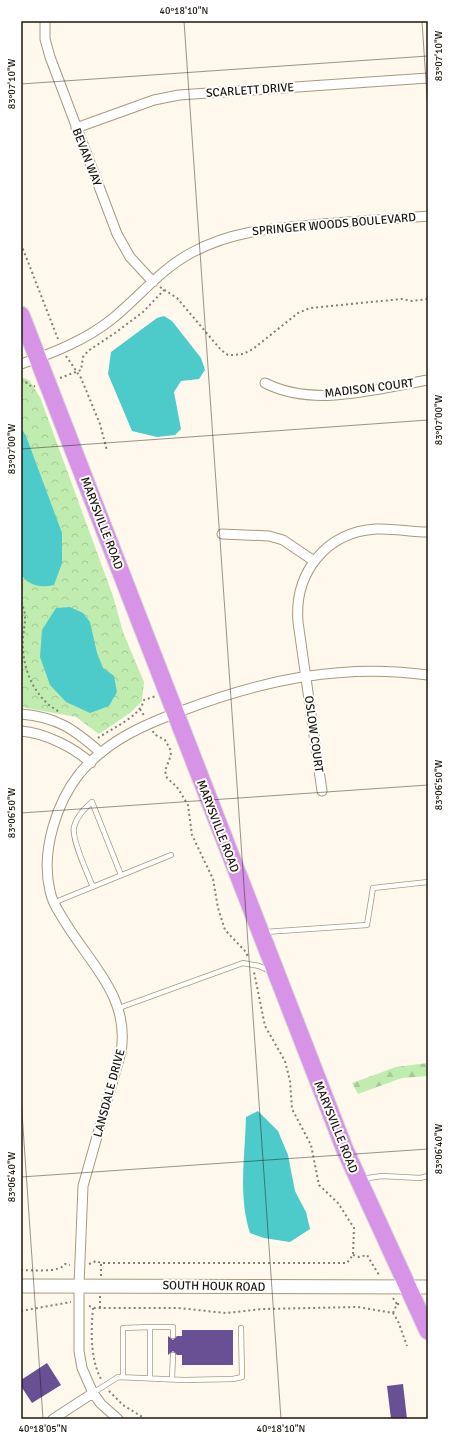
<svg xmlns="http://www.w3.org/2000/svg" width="449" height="1440" font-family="Signika,sans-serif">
  <defs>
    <pattern id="forest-firs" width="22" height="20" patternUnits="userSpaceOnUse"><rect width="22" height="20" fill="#c1ecaf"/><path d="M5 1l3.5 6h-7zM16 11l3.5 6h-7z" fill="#a5ca95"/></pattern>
    <pattern id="park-crowns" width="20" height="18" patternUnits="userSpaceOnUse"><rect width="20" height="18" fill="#c1ecaf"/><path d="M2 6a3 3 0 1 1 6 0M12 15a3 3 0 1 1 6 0" fill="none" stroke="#a5ca95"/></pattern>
  </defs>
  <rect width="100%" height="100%" fill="#fff9ed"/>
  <!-- forest -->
  <path fill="url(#forest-firs)" d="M 428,1063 L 428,1076 L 402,1078 L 358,1094 L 352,1083 L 396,1067 Z"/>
  <!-- park -->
  <path fill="url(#park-crowns)" d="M 21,377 L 29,380 L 40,397 L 113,596 L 123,632 L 144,682 L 142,701 L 130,713 L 99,734 L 76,717 L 21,707 Z"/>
  <!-- water -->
  <path fill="#4dcbcb" d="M 164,316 L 172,321 L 201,358 L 205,370 L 199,379 L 181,381 L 174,392 L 181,429 L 175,435 L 157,437 L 132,431 L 108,374 L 111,352 L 157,318 Z
    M 21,428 L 26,436 L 62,533 L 62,563 L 54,585 C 39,588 31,586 21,575 Z
    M 70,607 L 83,613 L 90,622 L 97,653 L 103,668 L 114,676 L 117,692 L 109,706 L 90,713 L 66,702 L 50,685 L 40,657 L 42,630 L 56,608 Z
    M 258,1111 L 278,1131 L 288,1155 L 295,1191 L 306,1212 L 310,1229 L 290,1242 L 264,1238 L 250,1233 C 238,1196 245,1156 246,1117 Z"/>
  <!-- building -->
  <path fill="#694f94" d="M 182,1330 L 233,1330 L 233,1365 L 182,1365 L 182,1355 L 177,1355 L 173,1351 L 168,1355 L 168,1336 L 173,1340 L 177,1336 L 182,1336 Z
    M 47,1363 L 61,1385 L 32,1403 L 21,1386 L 21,1380 Z
    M 403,1384 L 407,1419 L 391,1419 L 387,1386 Z"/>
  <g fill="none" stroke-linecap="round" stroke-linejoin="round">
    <!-- lane casing -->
    <g stroke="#a8997e" stroke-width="6">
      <path id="lane" d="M 93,887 C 88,875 71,838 74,827 C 77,816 84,809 92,802 L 121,875
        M 53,903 L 171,855
        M 265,932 L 367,925 L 373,888 L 428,882
        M 119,1008 L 243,963 L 259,966 L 270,971
        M 361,1179 L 382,1176 L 420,1178 L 428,1176
        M 123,1377 L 123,1328 L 150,1327
        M 150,1378 L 150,1327 L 173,1327 L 173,1336
        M 172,1379 L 173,1355
        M 93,1393 L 118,1377 L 184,1380 L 233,1379 L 242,1377 L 241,1328"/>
    </g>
    <!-- street casing -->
    <g stroke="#a8997e" stroke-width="11">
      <path id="street" d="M 45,21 L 45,39 L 50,57 L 117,234 L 130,257 L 153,282
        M 76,128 L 154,100 L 179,95 L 428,78
        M 21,364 C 53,353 86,340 112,319 C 139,297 161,269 191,253 C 233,230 276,228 323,224 C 358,221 393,219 428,216
        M 265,383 C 314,408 376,389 428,380
        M 222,534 L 269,536 L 283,540 L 314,561
        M 21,714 C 57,717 74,729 101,753
        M 21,731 C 45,733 73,747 91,763
        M 322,791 L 298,622 C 294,573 326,532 376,529 C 393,528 411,532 428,532
        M 53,1419 L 93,1393
        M 118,1419 L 101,1404 L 93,1393 L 82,1368 L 79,1351 L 79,1285 L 83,1186 L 121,1052 C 130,997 91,965 65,922 C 59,912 52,903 50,891 C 45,870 47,848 53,827 C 58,809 68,788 80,773 C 108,740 145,724 184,710 C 263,680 343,663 428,675"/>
    </g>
    <!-- secondary casing -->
    <g stroke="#a8997e" stroke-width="15">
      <path id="secondary" d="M 21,1286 L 428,1287"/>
    </g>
    <!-- highway casing -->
    <g stroke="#dbdad8" stroke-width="19">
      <path id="highway" d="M 21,315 L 345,1150 L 428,1331"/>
    </g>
    <!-- path -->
    <path stroke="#857f74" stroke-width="2" stroke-dasharray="2 3" stroke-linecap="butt" d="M 21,244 L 58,339
      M 160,287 L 177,298 L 221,350 L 228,355 L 234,355 L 243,354 L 253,349 L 298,313 L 310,308 L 402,299 L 412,301 L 428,299
      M 66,356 L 81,378 L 100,424 L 107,451
      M 60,378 L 81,370 L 83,357 L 88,351 L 115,333 L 143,312 L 164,290
      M 21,380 L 24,381 L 32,387 L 35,386
      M 21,602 C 28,617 24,623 23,638 C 21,667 34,699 60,712
      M 140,709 L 145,717
      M 153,731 L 154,734 L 165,740 L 170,749 L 171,755 L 165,771 L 167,778 L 177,787 L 188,805 L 192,835 L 213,879 L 218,908 L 225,930 L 246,952 L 248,957
      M 98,738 C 112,728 140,717 144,700 L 156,696
      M 353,1255 L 359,1257 L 367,1255 L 379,1275
      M 89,1264 L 96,1261 L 101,1263 L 347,1263 L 353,1255 L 354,1228 L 338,1203 L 319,1185 L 311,1145 L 292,1109 L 290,1081 L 285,1061 L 265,1026 L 254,972
      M 21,1270 C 31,1270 60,1273 65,1264 L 70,1265
      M 101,1276 L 101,1263
      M 100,1296 L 100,1308
      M 393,1298 L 397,1304
      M 89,1306 L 95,1308 L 178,1308 L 226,1313 L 263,1309 L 358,1307 L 393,1313 L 398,1321 L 407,1346
      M 93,1308 C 91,1331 90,1358 101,1379
      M 21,1311 L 71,1302
      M 393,1313 L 397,1304 L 401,1304
      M 109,1391 L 123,1405 L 144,1418"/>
    <!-- lane -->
    <use href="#lane" stroke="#fff" stroke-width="4.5"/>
    <!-- street -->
    <use href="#street" stroke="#fff" stroke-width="9"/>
    <!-- secondary -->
    <use href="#secondary" stroke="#fff" stroke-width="13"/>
    <!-- highway -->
    <use href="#highway" stroke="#d793e6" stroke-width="17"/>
  </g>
  <!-- ticks -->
  <path fill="none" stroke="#1d170d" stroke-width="1" stroke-opacity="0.45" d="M 184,21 L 281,1419M 422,21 L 428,112M 21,84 L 428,56M 21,449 L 428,420M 21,813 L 428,785M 21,1098 L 43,1419M 21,1177 L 428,1149"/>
  <g text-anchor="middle" stroke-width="4" stroke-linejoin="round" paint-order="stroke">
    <!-- street labels -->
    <g font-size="12" fill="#1d170d" stroke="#fff">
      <text transform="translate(250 90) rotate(-4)" y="4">SCARLETT DRIVE</text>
      <text transform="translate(87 157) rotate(69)" y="4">BEVAN WAY</text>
      <text transform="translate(334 224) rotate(-5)" y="4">SPRINGER WOODS BOULEVARD</text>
      <text transform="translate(369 388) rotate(-7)" y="4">MADISON COURT</text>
      <text transform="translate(102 523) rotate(69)" y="4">MARYSVILLE ROAD</text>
      <text transform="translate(314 734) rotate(82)" y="4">OSLOW COURT</text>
      <text transform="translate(218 826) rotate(69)" y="4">MARYSVILLE ROAD</text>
      <text transform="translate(109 1093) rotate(-75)" y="4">LANSDALE DRIVE</text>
      <text transform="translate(336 1127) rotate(68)" y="4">MARYSVILLE ROAD</text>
      <text transform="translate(214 1286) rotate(1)" y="4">SOUTH HOUK ROAD</text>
    </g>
  </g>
  <!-- border -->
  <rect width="449" height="1440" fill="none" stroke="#ffffff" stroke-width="44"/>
  <rect x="22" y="22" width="405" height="1396" fill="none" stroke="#1d170d" stroke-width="1.5"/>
  <g font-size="10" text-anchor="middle" fill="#1d170d">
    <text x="184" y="14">40°18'10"N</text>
    <text transform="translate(438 56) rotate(-90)" y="4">83°07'10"W</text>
    <text transform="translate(11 84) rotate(-90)" y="4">83°07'10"W</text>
    <text transform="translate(438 420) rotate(-90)" y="4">83°07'00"W</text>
    <text transform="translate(11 449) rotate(-90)" y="4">83°07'00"W</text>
    <text transform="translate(438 785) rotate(-90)" y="4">83°06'50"W</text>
    <text transform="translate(11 813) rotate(-90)" y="4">83°06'50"W</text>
    <text transform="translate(438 1149) rotate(-90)" y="4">83°06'40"W</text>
    <text transform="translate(11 1177) rotate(-90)" y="4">83°06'40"W</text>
    <text x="43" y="1432">40°18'05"N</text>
    <text x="281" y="1432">40°18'10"N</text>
  </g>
</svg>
